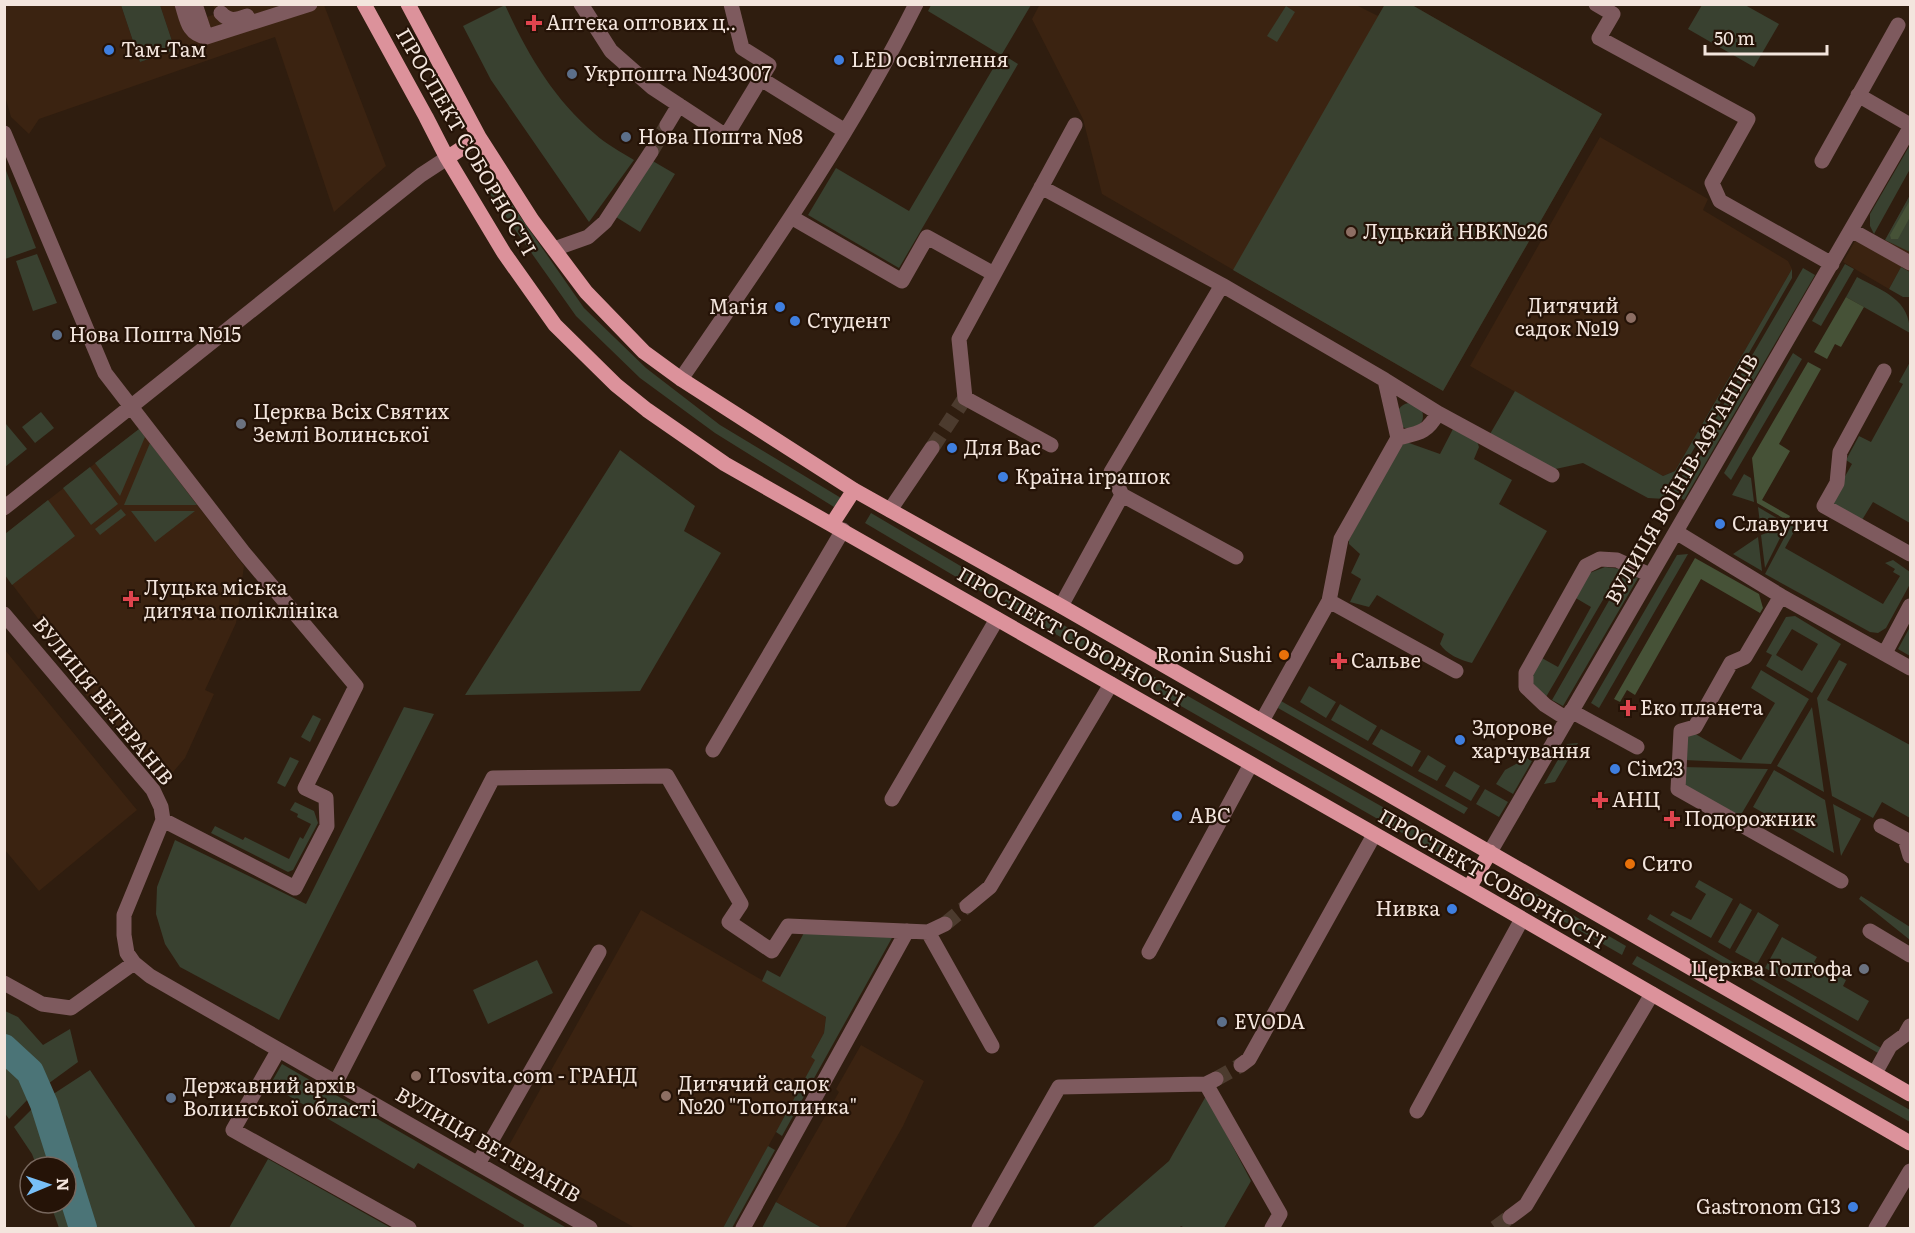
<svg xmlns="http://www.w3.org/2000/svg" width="1915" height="1233" font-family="Literata,serif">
  <rect width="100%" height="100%" fill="#2f1d0f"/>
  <!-- built -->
  <path fill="#3b2311" d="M 1040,4 L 1354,4 L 1378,16 L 1385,5 L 1412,5 L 1602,114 L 1443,391 L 1102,194 L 1083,119 L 1032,19 Z
    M 4,5 L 121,5 L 140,62 L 175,50 L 160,5 L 201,5 L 206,17 L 216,14 L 213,5 L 324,5 L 386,166 L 334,212 L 275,37 L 39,119 L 29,134 L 11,117 L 5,96 Z
    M 1600,137 L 1708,199 L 1703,210 L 1788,261 L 1792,269 L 1675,471 L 1663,476 L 1470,366 Z
    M 1910,195 L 1910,272 L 1901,267 L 1889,289 L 1843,262 L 1855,241 L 1878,253 Z
    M 139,429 L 244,566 L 236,623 L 205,690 L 214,694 L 185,758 L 162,785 L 82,690 L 81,675 L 5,575 L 5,534 Z
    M 5,650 L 137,810 L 39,891 L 5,850 Z
    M 641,910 L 826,1017 L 824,1033 L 811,1057 L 816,1060 L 723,1228 L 635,1228 L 504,1154 Z
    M 861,1045 L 924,1081 L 903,1126 L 845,1228 L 822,1228 L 776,1202 L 839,1092 L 836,1089 Z"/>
  <!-- green -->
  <path fill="#394130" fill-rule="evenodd" d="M 1385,4 L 1412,5 L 1602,114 L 1443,391 L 1233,270 Z
    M 121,5 L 160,5 L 175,50 L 140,62 Z
    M 505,5 C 528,55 553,98 595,134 C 606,144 621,152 634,160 L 589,222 L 491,80 L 463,26 Z
    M 931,5 L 1031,5 L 1002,54 L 1018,64 L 899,268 L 808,215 L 836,168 L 909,211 L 1001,55 L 928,11 Z
    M 1702,5 L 1745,5 L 1779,24 L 1754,67 L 1688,29 Z
    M 1286,6 L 1295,12 L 1277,42 L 1267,36 Z
    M 1910,145 L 1910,169 L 1874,234 L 1870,226 L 1870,214 Z
    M 651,160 L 675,174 L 640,232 L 616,217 Z
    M 5,168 L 36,248 L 5,259 L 4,259 Z
    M 492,176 L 584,308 L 646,368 L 720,425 L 841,498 L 834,507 L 715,433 L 640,378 L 576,316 L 482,183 Z
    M 1910,195 L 1910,252 L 1885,240 Z
    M 37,254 L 57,303 L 33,311 L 16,261 Z
    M 1845,264 L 1854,269 L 1821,326 L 1812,321 Z
    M 1901,267 L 1910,272 L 1910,297 L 1903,297 L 1889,289 Z
    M 1803,268 L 1815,275 L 1684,500 L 1672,493 Z
    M 1792,269 L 1792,278 L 1665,499 L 1648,498 L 1583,463 L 1551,470 L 1490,434 L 1515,391 L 1663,476 L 1675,471 Z
    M 1857,277 C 1884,292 1910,299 1910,333 L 1846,297 Z
    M 1793,353 L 1802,359 L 1731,480 L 1724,473 Z
    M 1910,362 L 1910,523 L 1873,502 L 1862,520 L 1830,503 L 1852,464 L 1846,460 L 1859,436 L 1871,442 L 1903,384 L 1899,382 Z
    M1397 416a13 13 0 1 1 26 0a13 13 0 1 1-26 0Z
    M 41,412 L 54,428 L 35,443 L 22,427 Z
    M 6,424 L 27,449 L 5,467 L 4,425 Z
    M 139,429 L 145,437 L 120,496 L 95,463 Z
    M 1453,429 L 1477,441 L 1479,447 L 1474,459 L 1512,480 L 1499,504 L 1547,531 L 1472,663 C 1460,660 1446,654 1440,644 L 1444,634 L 1377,595 L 1369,607 L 1350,602 L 1361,579 L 1351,573 L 1360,554 L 1349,544 L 1349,540 L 1395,453 L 1404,443 L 1409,443 L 1440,454 Z
    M 150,443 L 197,505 L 124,505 Z
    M 620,450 L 695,506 L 684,531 L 721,553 L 640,691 L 465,695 Z
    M 90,467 L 118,504 L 91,525 L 63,488 Z
    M 1744,474 L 1751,478 L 1754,502 L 1732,495 Z
    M 48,500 L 75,536 L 12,585 L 5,575 L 5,534 Z
    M 1758,507 L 1785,523 L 1761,532 Z
    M 121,509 L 126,515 L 100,535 L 95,529 Z
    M 131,511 L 195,511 L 155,542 Z
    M 871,513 L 996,587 L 990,597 L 865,523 Z
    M 1791,525 L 1796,528 L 1785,548 L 1883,604 L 1900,576 L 1893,572 L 1895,569 L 1885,563 L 1893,560 L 1910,572 L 1910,584 L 1886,628 L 1878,633 L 1870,632 L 1765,574 Z
    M 1786,526 L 1765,568 L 1761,535 Z
    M 1758,537 L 1762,571 L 1733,554 Z
    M 1688,554 L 1599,708 L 1591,703 L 1677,555 Z
    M 1605,567 L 1621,569 L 1546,697 L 1533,684 L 1530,675 L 1540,657 L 1558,667 L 1591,607 L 1574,597 L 1587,574 Z
    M 1626,571 L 1638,578 L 1563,706 L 1552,700 Z
    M 1009,594 L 1444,842 L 1437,853 L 1003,604 Z
    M 1795,616 L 1841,644 L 1812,693 L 1766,666 L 1772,655 L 1766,652 L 1786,617 ZM 1792,629 L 1818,644 L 1802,671 L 1776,655 Z
    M 1910,627 L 1910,656 L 1898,649 Z
    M 1839,660 L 1847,664 L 1827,700 L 1910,745 L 1910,818 L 1882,802 L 1873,818 L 1832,796 L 1817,698 Z
    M 1761,670 L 1809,699 L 1771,764 L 1684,760 L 1685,735 L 1692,732 L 1741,760 L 1775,703 L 1751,688 Z
    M 1309,686 L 1336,702 L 1326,718 L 1300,702 Z
    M 1281,701 L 1468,808 L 1464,814 L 1278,708 Z
    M 1340,704 L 1377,726 L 1368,741 L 1331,720 Z
    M 404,707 L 434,714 L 279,1020 L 180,967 L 165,944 L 156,914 L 157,887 L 175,840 L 306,904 Z
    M 1812,707 L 1824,792 L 1777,766 Z
    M 313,715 L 321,719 L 310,742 L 301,737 Z
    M 1381,729 L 1421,751 L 1412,767 L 1372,744 Z
    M 1578,743 L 1555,782 L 1544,784 L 1567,744 Z
    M 1428,755 L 1446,766 L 1437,781 L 1418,771 Z
    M 290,757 L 299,761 L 285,787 L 277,783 Z
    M 1527,758 L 1532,761 L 1513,794 L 1496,784 L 1505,770 Z
    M 1683,767 L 1768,769 L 1739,818 L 1687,789 L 1683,779 Z
    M 1774,770 L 1825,800 L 1834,853 L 1753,807 Z
    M 1454,771 L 1480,786 L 1471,801 L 1445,786 Z
    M 1485,789 L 1508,802 L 1499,817 L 1476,804 Z
    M 295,802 L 314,811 L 318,823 L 293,870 L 288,872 L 211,833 L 215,826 L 243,840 L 245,837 L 289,859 L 300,837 L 303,839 L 311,824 L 297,817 L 298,814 L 290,810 Z
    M 1833,804 L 1861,819 L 1841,856 Z
    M 1699,880 L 1733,899 L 1711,938 L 1670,915 L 1673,911 L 1691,920 L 1706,894 L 1695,887 Z
    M 1528,889 L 1626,946 L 1622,955 L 1523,898 Z
    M 1861,896 L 1910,927 L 1910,940 L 1859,899 Z
    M 1740,903 L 1752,910 L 1730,949 L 1718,942 Z
    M 1758,912 L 1779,925 L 1757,964 L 1735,952 Z
    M 1650,914 L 1881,1048 L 1878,1053 L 1647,919 Z
    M 805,931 L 893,936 L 782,1136 L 776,1132 L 815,1060 L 811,1057 L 824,1033 L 826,1017 L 762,981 L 767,970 L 780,977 Z
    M 1782,937 L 1817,957 L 1814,962 L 1846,980 L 1843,986 L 1869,1001 L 1858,1021 L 1765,968 Z
    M 1637,956 L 1910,1110 L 1910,1122 L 1632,964 Z
    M 537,960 L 553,993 L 488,1024 L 473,990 Z
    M 5,1011 L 18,1017 L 43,1045 L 70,1029 L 78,1062 L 30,1097 L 9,1119 L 4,1112 Z
    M 282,1064 L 565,1227 L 564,1228 L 523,1228 L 524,1225 L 418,1163 L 414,1169 L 270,1085 Z
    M 90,1070 L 196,1228 L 59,1228 L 50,1203 L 66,1203 L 66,1167 L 37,1167 L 32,1154 L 14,1127 L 35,1106 Z
    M 1206,1096 L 1251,1181 L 1224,1228 L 1185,1228 L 1181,1226 L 1179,1228 L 1092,1228 L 1169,1161 Z
    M 768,1146 L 775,1150 L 732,1228 L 723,1228 Z
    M 268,1159 L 391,1228 L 229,1228 Z
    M 776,1202 L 822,1228 L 762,1228 Z"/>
  <!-- forest -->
  <path fill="#465237" d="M 1910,200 L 1910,217 L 1898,239 L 1891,239 L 1890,235 Z
    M 1846,297 L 1864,307 L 1841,347 L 1835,344 L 1827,359 L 1814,352 Z
    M 1808,362 L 1821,369 L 1779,444 L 1790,451 L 1762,500 L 1790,516 L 1788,521 L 1757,503 L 1752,458 Z
    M 1695,558 L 1759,594 L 1763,608 L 1760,613 L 1701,579 L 1635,695 L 1627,690 L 1620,702 L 1614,699 Z"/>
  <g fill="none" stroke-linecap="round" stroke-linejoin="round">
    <!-- river -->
    <path stroke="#4b7477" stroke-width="28" d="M 4,1048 L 30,1072 L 44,1104 L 64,1167
      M 66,1174 L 83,1228"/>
    <!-- minor-tunnel -->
    <path stroke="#4c3b2e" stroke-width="15" stroke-dasharray="15 8" stroke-linecap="butt" d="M 651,152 L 667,125
      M 932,448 L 965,398
      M 945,924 L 967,906
      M 1216,1079 L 1241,1065
      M 1495,1228 L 1510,1217"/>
    <!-- minor -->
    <path stroke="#7e5a5e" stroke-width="15" d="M 182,4 C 187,20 188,34 206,37 L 310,4
      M 195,4 L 206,37
      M 581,4 L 611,51 L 653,88 L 726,136 L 769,65 L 742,48 L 731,4
      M 1596,4 L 1613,14 L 1599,38 L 1748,119 L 1712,183 L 1720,201 L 1832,264
      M 221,13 C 229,22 236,20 247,16
      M 761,79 L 845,131
      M 1858,95 L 1910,125
      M 667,125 L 679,105
      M 4,133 L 105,373 L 244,553 L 356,686 L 305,788 L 326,798 L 327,826 L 295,888 L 163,820
      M 1822,161 L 1898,25
      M 1041,187 L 1222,285 L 1385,380 L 1438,413 L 1552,475
      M 791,217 L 902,281 L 927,237 L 994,274
      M 1851,230 L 1910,263
      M 554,249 L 588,237 L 605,222 L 651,152
      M 1884,371 L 1840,452 L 1837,483 L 1824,506 L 1910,554
      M 681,379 C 764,258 850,136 916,4
      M 1385,380 L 1398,438
      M 1051,445 L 965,398 L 959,339 L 1075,125
      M 1122,495 L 1236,557
      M 4,508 L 421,175 L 447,158
      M 890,510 L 932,448
      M 1676,532 L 1781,596 L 1910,668
      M 1781,596 L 1745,657 L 1731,663 L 1695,727 L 1681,731 L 1678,789 L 1841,881
      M 1329,601 L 1456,671
      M 1061,606 L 1122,495 L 1111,472 L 1222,285
      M 4,614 L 153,790 L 161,807 L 163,820 L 124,915 L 124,935 L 127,953 L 134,963 L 150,976 L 590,1228
      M 1885,653 L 1910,606
      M 1571,711 L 1637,747
      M 1567,719 L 1545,705 L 1526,687 L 1526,673 L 1586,566 L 1600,559 L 1617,560 L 1650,575
      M 1262,721 L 1329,601 L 1341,539 L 1398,438 C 1419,433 1427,433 1438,413
      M 713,750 L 843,530
      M 892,799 L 997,619
      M 1881,826 L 1905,839 L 1910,856
      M 1490,852 L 1910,128
      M 967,906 L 990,887 L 1111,684
      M 1870,931 L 1910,955
      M 928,932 L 945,924
      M 1149,952 L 1251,764
      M 4,983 L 42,1004 L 71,1008 L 134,963
      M 278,1051 L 233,1130 L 409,1228
      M 1241,1065 L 1249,1059 L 1374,835
      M 1875,1073 L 1890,1046 L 1905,1035 L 1910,1026
      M 336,1082 L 493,778 L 667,776 L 741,904 L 729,922 L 772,951 L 788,926 L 928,932 L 992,1046
      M 1206,1084 L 1280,1214 L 1272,1228
      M 1417,1111 L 1522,919
      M 478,1164 L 599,952
      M 1510,1217 L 1526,1205 L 1652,994
      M 743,1228 L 907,931
      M 979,1228 L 1059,1087 L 1206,1084 L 1216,1079
      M 1876,1228 L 1910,1171"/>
    <!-- major -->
    <path stroke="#dc929b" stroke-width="15" d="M 364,4 L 426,117 L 447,158 L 504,253 L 555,325 L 616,385 L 647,410 L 725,464 L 1469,888 L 1910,1143
      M 408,4 L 479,137 L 532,220 L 586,292 L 644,352 L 681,379 L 854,490 L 1061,606 L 1910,1094
      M 447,158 L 479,137
      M 832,524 L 854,490
      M 1469,888 L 1490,852"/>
  </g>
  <!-- markers -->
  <g fill="#e0444e" stroke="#251307" stroke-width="2">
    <path d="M531 14h6v6h6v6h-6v6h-6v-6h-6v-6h6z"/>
    <path d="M128 590h6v6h6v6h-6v6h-6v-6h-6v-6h6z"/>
    <path d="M1336 652h6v6h6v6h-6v6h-6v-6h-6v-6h6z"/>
    <path d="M1625 699h6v6h6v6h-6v6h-6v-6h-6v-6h6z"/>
    <path d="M1597 791h6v6h6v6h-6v6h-6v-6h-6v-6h6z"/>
    <path d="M1669 810h6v6h6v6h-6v6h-6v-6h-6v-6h6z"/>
  </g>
  <g fill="#3f7fe0" stroke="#251307" stroke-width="2">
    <circle cx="109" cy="50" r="6"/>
    <circle cx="839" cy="60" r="6"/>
    <circle cx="780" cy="307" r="6"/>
    <circle cx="795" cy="321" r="6"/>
    <circle cx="952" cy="448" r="6"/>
    <circle cx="1003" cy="477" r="6"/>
    <circle cx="1720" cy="524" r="6"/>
    <circle cx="1460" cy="740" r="6"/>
    <circle cx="1615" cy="769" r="6"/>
    <circle cx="1177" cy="816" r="6"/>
    <circle cx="1452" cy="909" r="6"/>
    <circle cx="1853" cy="1207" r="6"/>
  </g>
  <g fill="#5c6f8a" stroke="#251307" stroke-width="2">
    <circle cx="572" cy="74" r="6"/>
    <circle cx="626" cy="137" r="6"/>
    <circle cx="57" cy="335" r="6"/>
    <circle cx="1222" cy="1022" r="6"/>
    <circle cx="171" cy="1098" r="6"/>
  </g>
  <g fill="#8d6e63" stroke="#251307" stroke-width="2">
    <circle cx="1351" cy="232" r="6"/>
    <circle cx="1631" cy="318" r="6"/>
    <circle cx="416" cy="1076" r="6"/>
    <circle cx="666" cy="1096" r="6"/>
  </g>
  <g fill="#6b7280" stroke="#251307" stroke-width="2">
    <circle cx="241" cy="424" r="6"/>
    <circle cx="1864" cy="969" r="6"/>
  </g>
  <g fill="#e8710a" stroke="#251307" stroke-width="2">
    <circle cx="1284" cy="655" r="6"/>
    <circle cx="1630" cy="864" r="6"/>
  </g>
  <g text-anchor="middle" stroke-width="4.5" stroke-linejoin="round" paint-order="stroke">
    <!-- poi labels -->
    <g font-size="20" fill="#f3e5dd" stroke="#251307" text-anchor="start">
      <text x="546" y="30">Аптека оптових ц‥</text>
      <text x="121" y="57">Там-Там</text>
      <text x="851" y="67">LED освітлення</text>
      <text x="584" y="81">Укрпошта №43007</text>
      <text x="638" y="144">Нова Пошта №8</text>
      <text x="1363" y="239">Луцький НВК№26</text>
      <text x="1619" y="313" text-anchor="end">Дитячий<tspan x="1619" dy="23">садок №19</tspan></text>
      <text x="768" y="314" text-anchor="end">Магія</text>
      <text x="807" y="328">Студент</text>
      <text x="69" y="342">Нова Пошта №15</text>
      <text x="253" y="419">Церква Всіх Святих<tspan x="253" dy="23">Землі Волинської</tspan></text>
      <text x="964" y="455">Для Вас</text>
      <text x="1015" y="484">Країна іграшок</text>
      <text x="1732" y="531">Славутич</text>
      <text x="144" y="595">Луцька міська<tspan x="144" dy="23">дитяча поліклініка</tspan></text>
      <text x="1272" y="662" text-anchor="end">Ronin Sushi</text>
      <text x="1351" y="668">Сальве</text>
      <text x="1640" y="715">Еко планета</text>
      <text x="1472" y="735">Здорове<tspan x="1472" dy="23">харчування</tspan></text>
      <text x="1627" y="776">Сім23</text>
      <text x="1612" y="807">АНЦ</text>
      <text x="1189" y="823">АВС</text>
      <text x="1684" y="826">Подорожник</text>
      <text x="1642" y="871">Сито</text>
      <text x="1440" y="916" text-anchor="end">Нивка</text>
      <text x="1852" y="976" text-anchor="end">Церква Голгофа</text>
      <text x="1234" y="1029">EVODA</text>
      <text x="428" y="1083">ITosvita.com - ГРАНД</text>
      <text x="678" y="1091">Дитячий садок<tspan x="678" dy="23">№20 "Тополинка"</tspan></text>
      <text x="183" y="1093">Державний архів<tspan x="183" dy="23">Волинської області</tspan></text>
      <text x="1841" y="1214" text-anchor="end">Gastronom G13</text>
    </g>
    <!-- street labels -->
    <g font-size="20" fill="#f3e5dd" stroke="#251307">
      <text transform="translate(466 142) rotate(60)" y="7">ПРОСПЕКТ СОБОРНОСТІ</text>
      <text transform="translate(1682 479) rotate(-60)" y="7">ВУЛИЦЯ ВОЇНІВ-АФГАНЦІВ</text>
      <text transform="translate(1071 637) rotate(30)" y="7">ПРОСПЕКТ СОБОРНОСТІ</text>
      <text transform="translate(103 701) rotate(51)" y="7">ВУЛИЦЯ ВЕТЕРАНІВ</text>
      <text transform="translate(1492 879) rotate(30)" y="7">ПРОСПЕКТ СОБОРНОСТІ</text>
      <text transform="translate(488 1145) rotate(30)" y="7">ВУЛИЦЯ ВЕТЕРАНІВ</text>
    </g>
  </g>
  <!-- border -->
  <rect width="1915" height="1233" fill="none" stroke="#f3e5dd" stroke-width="12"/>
  <!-- north arrow -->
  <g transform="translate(48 1185) rotate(88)"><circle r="28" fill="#251307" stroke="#77675d" stroke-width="1.5"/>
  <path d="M0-4.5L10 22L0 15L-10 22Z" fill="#78bff7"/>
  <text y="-9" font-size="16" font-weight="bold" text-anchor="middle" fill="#f3e5dd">N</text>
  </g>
  <!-- scale -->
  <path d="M1705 45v9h122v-9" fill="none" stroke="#f3e5dd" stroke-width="3"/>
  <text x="1714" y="45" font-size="18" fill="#f3e5dd" stroke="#251307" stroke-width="4.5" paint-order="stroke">50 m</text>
</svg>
